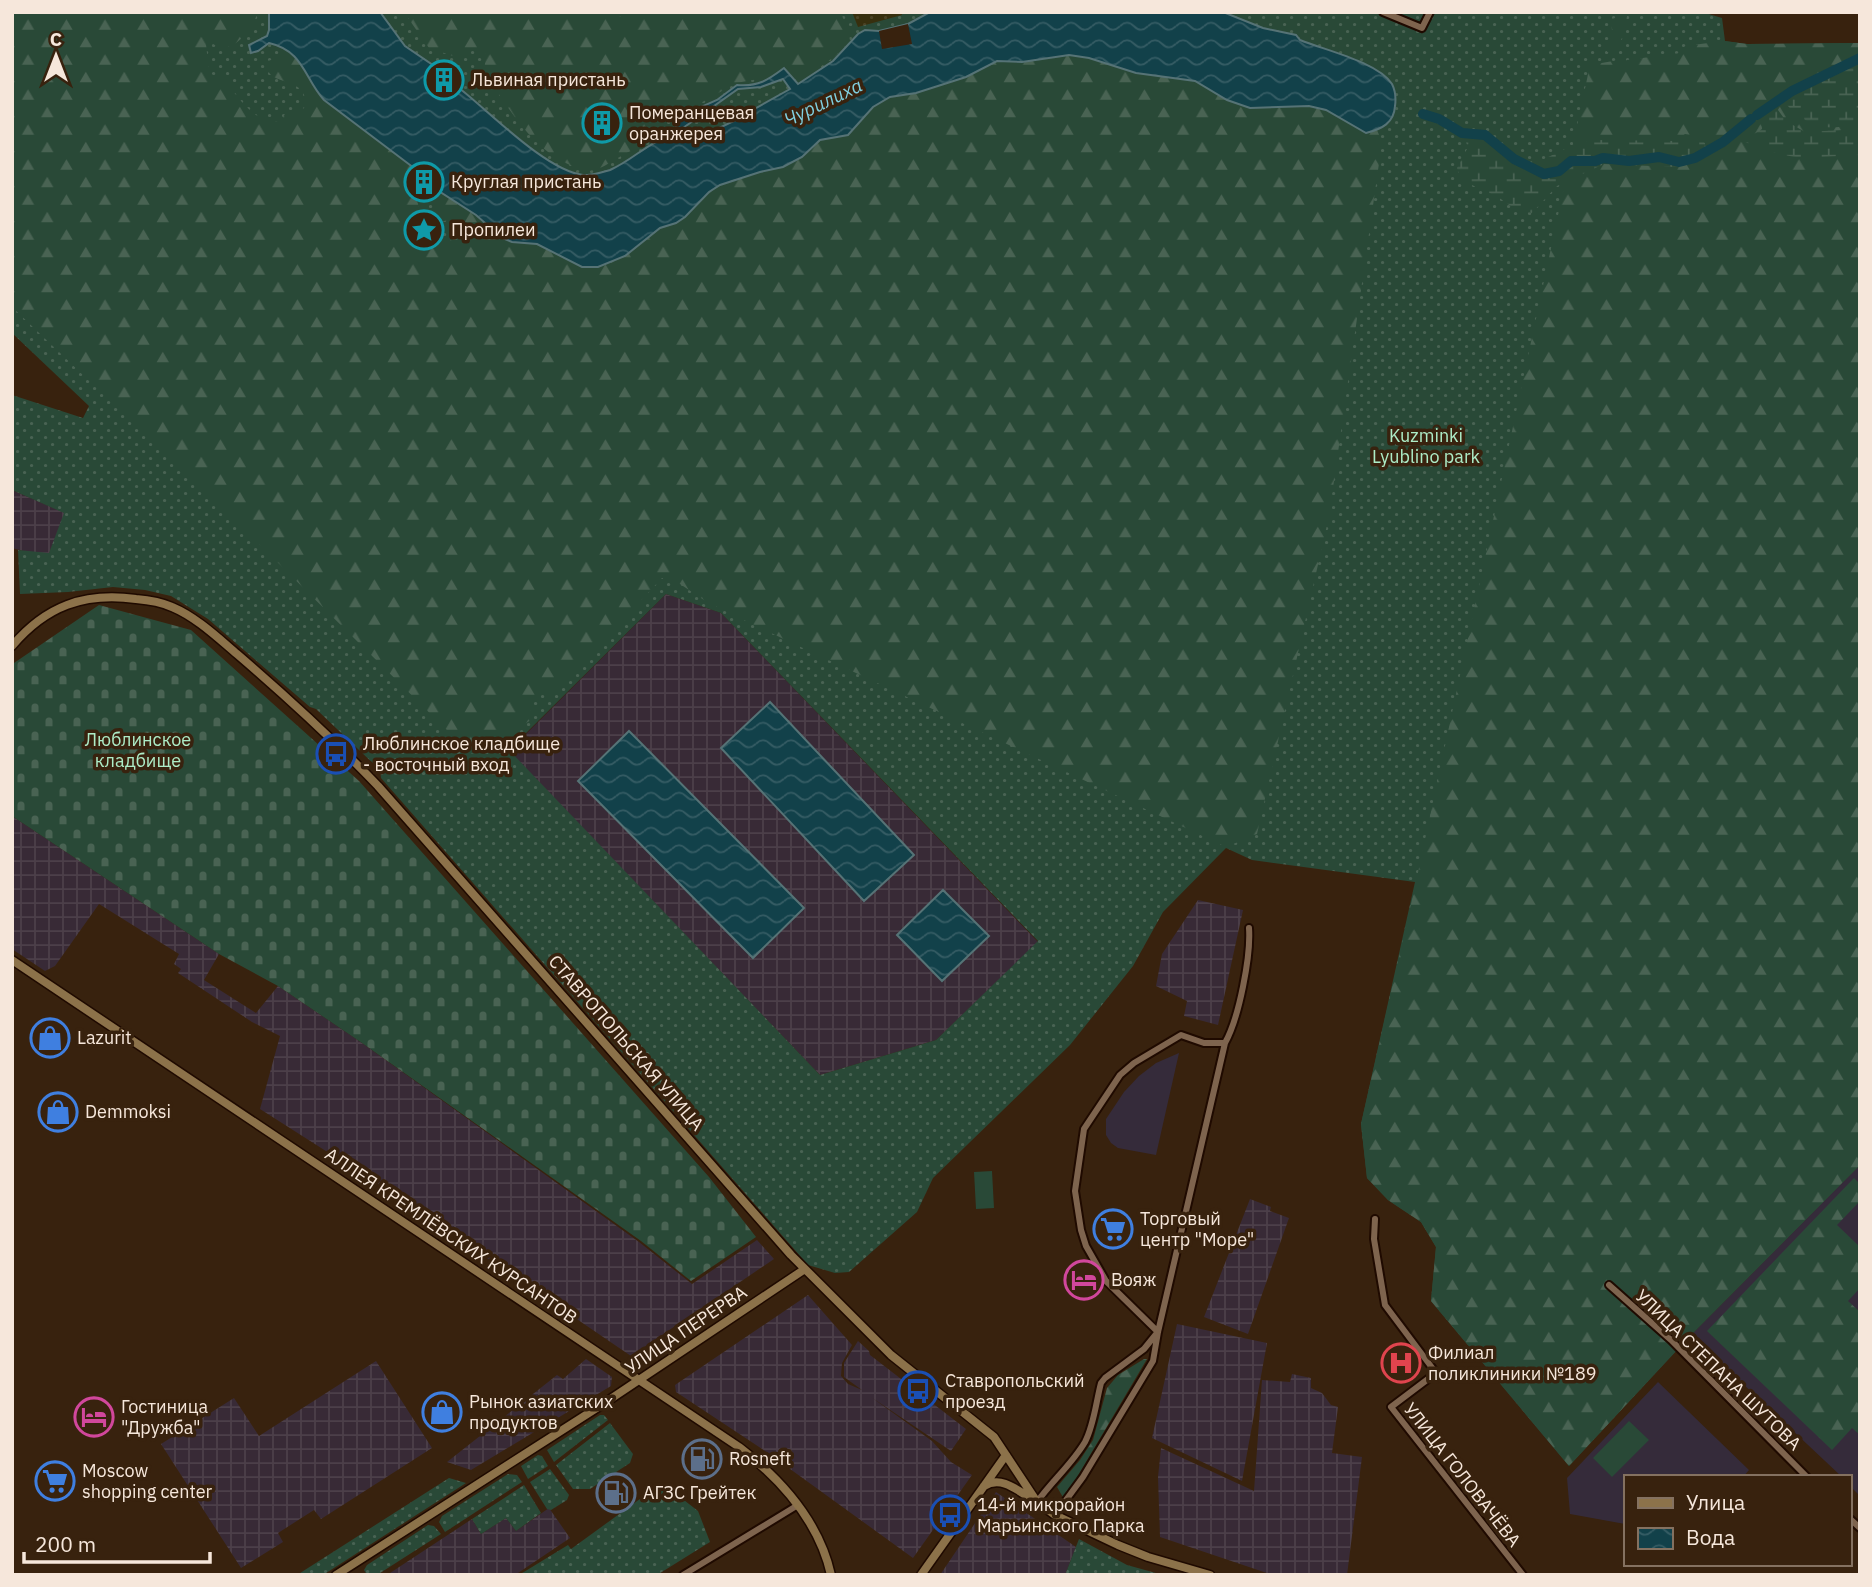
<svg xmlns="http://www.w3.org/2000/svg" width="1872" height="1587" font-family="'IBM Plex Sans',sans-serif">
  <defs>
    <pattern id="industrial-grid" width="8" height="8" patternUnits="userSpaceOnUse" patternTransform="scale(1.75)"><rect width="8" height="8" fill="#382a36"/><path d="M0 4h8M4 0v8" fill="none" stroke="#4c3f49"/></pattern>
    <pattern id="grass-dots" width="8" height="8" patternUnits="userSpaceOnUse" patternTransform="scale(1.75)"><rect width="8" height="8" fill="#294937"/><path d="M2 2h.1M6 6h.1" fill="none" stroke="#496353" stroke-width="1.8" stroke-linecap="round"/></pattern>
    <pattern id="forest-firs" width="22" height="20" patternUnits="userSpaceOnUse" patternTransform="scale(1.75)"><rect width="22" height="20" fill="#294937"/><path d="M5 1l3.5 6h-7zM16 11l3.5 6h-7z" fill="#496353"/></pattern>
    <pattern id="wetland-marsh" width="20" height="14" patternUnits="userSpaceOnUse" patternTransform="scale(1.75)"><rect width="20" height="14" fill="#294937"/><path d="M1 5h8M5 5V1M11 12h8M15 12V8" fill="none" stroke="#496353"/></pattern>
    <pattern id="sand-dots" width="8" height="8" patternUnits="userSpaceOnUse" patternTransform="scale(1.75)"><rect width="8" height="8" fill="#372f0e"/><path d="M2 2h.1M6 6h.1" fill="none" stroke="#4b4325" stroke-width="1.8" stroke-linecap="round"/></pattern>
    <pattern id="cemetery-stones" width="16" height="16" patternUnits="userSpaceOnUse" patternTransform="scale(1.75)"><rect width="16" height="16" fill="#294937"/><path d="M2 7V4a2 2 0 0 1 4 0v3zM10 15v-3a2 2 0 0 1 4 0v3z" fill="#496353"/></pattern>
    <pattern id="water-waves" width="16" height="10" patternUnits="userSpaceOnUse" patternTransform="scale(1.75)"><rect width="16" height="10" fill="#12414a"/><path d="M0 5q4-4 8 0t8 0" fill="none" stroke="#355c64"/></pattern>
  </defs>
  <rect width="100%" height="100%" fill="#38220e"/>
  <!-- industrial -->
  <path fill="url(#industrial-grid)" d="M 12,490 L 65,513 L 49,554 L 31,553 L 12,548 Z
    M 666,594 L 721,613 L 1038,942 L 936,1040 L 820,1075 L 509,751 Z
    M 12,816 L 219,954 L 204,980 L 256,1013 L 278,986 L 362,1043 L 639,1242 L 692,1284 L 757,1240 L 774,1259 L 631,1356 L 387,1190 L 260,1109 L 280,1036 L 252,1022 L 178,973 L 181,969 L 174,964 L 179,954 L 99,904 L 55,966 L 45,971 L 12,949 Z
    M 1198,900 L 1243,910 L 1218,1025 L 1184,1016 L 1187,1001 L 1156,986 L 1162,954 Z
    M 1250,1199 L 1271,1207 L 1270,1211 L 1289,1218 L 1248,1334 L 1204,1317 Z
    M 808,1295 L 852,1345 L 842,1363 L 841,1376 L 848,1384 L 862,1390 L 844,1377 L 844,1363 L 858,1341 L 869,1351 L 870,1355 L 966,1429 L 951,1451 L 871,1397 L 932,1441 L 951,1462 L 972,1475 L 913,1558 L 768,1453 L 676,1392 L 675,1385 Z
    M 1177,1324 L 1267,1343 L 1242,1481 L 1152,1438 Z
    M 586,1359 L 612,1377 L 611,1386 L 471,1470 L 447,1462 L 557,1375 L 563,1379 Z
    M 376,1361 L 432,1448 L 321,1519 L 314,1510 L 278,1533 L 283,1542 L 241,1568 L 161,1444 L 234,1398 L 259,1436 Z
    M 1292,1374 L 1311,1378 L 1311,1388 L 1322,1393 L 1331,1405 L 1338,1407 L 1332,1453 L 1362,1457 L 1347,1575 L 1273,1575 L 1160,1537 L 1158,1477 L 1161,1448 L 1254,1491 L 1262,1380 L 1290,1382 Z
    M 996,1492 L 1076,1547 L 1065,1575 L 940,1575 Z
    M 549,1508 L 570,1538 L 515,1575 L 387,1575 L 472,1519 L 481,1534 L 506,1518 L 516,1531 Z"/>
  <!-- education -->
  <path fill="#352b3a" d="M 1179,1053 L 1156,1155 L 1118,1148 L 1111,1143 L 1106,1135 L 1106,1119 L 1124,1092 L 1139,1076 L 1156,1063 Z
    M 1860,1165 L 1860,1496 L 1849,1485 L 1849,1477 L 1842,1477 L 1691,1335 Z
    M 1658,1382 L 1749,1470 L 1743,1477 L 1625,1477 L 1625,1524 L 1570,1514 L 1567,1478 Z"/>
  <!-- grass -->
  <path fill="url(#grass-dots)" fill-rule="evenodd" d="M 12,12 L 1702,12 L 1722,18 L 1725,41 L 1747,44 L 1860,43 L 1860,1165 L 1691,1335 L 1569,1466 L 1431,1301 L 1436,1247 L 1421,1222 L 1388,1200 L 1367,1178 L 1361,1124 L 1415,882 L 1252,860 L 1226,848 L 1163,912 L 1133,966 L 1070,1045 L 933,1178 L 917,1212 L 849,1272 L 835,1273 L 808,1265 L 381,778 L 380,770 L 316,709 L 310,707 L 208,619 L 171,596 L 145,590 L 113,587 L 68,592 L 20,594 L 18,550 L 49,553 L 64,513 L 12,490 L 12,395 L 83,418 L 89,406 L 12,333 ZM 666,594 L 721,613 L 1038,941 L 936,1040 L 820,1075 L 509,750 Z
    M 600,1415 L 604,1415 L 608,1420 L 554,1462 L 547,1450 Z
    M 610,1423 L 633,1454 L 630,1463 L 590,1489 L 573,1489 L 556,1465 Z
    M 538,1455 L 542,1456 L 548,1466 L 528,1479 L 521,1466 Z
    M 550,1469 L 569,1495 L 567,1500 L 551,1510 L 547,1509 L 530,1482 Z
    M 508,1474 L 517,1475 L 522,1482 L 445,1532 L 439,1522 L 442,1516 Z
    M 449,1478 L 466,1483 L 323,1575 L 297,1575 Z
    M 662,1483 L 698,1511 L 710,1542 L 657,1575 L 519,1575 L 568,1545 L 571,1549 Z
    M 524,1485 L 541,1513 L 516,1531 L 506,1518 L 481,1534 L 472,1519 Z
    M 428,1525 L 434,1526 L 441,1534 L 377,1575 L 367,1575 L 364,1570 L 367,1565 Z
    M 1079,1539 L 1127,1565 L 1163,1575 L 1065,1575 Z"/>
  <!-- forest -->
  <path fill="url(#forest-firs)" d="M 12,12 L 257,12 C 256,25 238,47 224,48 C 219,48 214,44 209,42 L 206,43 L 209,74 L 223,77 C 235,94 258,129 282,120 C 285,111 290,111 299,112 L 304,108 L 306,101 C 305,98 304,94 302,91 C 291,77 263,84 268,61 L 277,58 L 284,48 C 306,63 308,82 324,100 L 418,171 C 404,190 431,208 412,228 C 412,241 413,246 425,251 L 459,237 L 462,230 L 457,222 L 449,220 L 434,223 L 430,216 L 433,206 L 431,186 L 476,215 L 502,238 L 512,242 L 537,244 L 583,267 L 611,263 L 625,256 L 660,228 L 676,223 L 685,217 L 698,202 L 720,185 L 760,172 L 783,167 L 820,140 L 839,138 L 858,125 L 873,107 L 890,97 L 916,93 L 966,77 L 997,61 L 1022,62 L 1069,55 L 1089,58 L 1136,73 L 1195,81 L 1227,100 L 1250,108 L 1309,106 L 1326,110 L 1366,133 L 1377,130 L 1382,142 L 1329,516 L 1257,834 L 1226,847 L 756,626 L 707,602 L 671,578 L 662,578 L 556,692 L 538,694 L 529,705 L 532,714 L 531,720 L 500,739 L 480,755 L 470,753 L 246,531 L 12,307 Z
    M 408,12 L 598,12 L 624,17 L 625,12 L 840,12 L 848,28 L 850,41 L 834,57 L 800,81 L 791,73 L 736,83 L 667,122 L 668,134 L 651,139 L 641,149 C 623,149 608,170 587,171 C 583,171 576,167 572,166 C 531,149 508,107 484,72 L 486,55 L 480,47 L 456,57 L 429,48 L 406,15 Z
    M 1617,12 L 1628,12 L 1622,38 L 1616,49 L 1607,52 L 1612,29 L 1611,26 L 1612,19 L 1615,18 Z
    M 1724,41 L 1747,44 L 1860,43 L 1860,1165 L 1691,1335 L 1569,1466 L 1431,1301 L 1436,1247 L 1421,1222 L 1388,1200 L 1367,1178 L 1361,1124 L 1416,882 L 1590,65 L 1619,60 L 1624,62 L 1627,60 L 1681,53 L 1685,46 Z
    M 1854,1178 L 1860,1184 L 1860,1201 L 1837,1225 L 1860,1247 L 1860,1288 L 1848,1301 L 1860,1312 L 1860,1435 L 1852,1428 L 1832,1450 L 1707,1331 Z
    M 1144,1359 L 1147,1359 L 1064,1499 L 1057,1487 L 1080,1460 L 1093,1440 L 1107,1388 L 1118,1375 Z"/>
  <!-- wetland -->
  <path fill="url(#wetland-marsh)" d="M 1860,58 L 1860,118 C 1852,120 1846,125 1839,127 C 1816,130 1800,119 1785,103 L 1792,92 Z
    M 1777,102 L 1778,110 L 1786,121 L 1805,132 L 1843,130 L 1860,136 L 1860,155 C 1843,155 1826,157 1809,158 C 1787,158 1763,150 1743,141 L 1762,129 L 1761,118 Z
    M 1462,133 L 1485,135 L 1514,159 L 1538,162 L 1575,144 L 1594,140 L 1676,141 L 1685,134 L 1695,136 L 1705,143 L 1704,155 L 1691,164 L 1675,167 L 1604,164 L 1557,186 L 1532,213 L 1515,209 L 1498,197 L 1461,180 L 1457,168 L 1468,147 Z"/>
  <!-- sand -->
  <path fill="url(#sand-dots)" d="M 852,12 L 901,12 L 902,15 L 858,27 Z"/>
  <!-- cemetery -->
  <path fill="url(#cemetery-stones)" d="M 99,605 L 191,630 L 359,781 L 709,1177 L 756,1237 L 691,1281 L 641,1241 L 362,1043 L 278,986 L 219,954 L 12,816 L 12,666 L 14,663 Z"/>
  <!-- garden -->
  <path fill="#294937" d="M 992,1171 L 994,1208 L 976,1209 L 974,1172 Z
    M 1629,1421 L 1649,1440 L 1612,1477 L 1593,1458 Z"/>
  <!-- water -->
  <path fill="url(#water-waves)" stroke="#567376" stroke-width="2" fill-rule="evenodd" d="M 269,12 L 380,12 L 405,46 L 443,72 L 438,77 L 440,84 L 447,85 L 451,79 L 459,88 C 489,111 545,170 583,175 C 590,176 603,172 610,170 C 633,160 647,143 671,135 L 683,115 L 717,100 L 737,85 C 758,87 768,80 784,68 L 798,84 L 833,61 L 858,34 L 865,30 L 879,31 L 908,24 L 930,12 L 1223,12 L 1263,28 L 1296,35 L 1300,40 C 1324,50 1378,62 1392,84 C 1395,90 1396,99 1395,106 C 1394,123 1382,129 1366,133 L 1326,110 L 1309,106 L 1250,108 L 1227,100 L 1195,81 L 1136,73 L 1089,58 L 1069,55 L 1022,62 L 997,61 L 966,77 L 916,93 L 890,97 L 873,107 L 848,135 L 820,140 L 802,157 L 783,167 L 760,172 L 720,185 L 709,192 L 685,217 L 676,223 L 660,228 L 625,256 L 598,267 L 582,267 L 537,244 L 512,242 L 502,238 L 476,215 L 431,186 L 428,176 L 419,175 L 418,171 L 324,100 C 304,78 304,51 269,43 L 258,51 L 251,53 L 249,45 L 267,36 L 269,30 ZM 783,79 L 790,89 L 749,112 L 744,111 L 742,117 L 709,133 L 696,129 L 691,133 L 676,133 L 738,89 L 761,87 Z
    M 770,702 L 914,855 L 864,901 L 721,748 Z
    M 629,731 L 804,908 L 753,958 L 578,781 Z
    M 943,890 L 989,936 L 942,981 L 897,935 Z"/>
  <!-- pier -->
  <path fill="#38220e" d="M 908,24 L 912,44 L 882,49 L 879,31 Z"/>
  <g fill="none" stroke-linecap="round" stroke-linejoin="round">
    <!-- river -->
    <path stroke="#12414a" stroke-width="10" d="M 1423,114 L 1439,119 L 1462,133 L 1485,135 L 1514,159 L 1544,174 L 1559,171 L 1571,161 L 1595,161 L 1603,158 L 1629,161 L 1659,157 L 1679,162 L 1695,158 L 1723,142 L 1751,119
      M 1757,115 L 1792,91 L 1860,58"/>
    <!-- street casing -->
    <g stroke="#1f0a00" stroke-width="10">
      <path id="street" d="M 1383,12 L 1422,28 L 1430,12
        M 1375,1219 L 1374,1239 L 1385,1305 L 1436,1373 L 1391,1407 L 1523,1575
        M 1609,1285 L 1671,1340 L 1807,1477
        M 1158,1332 L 1106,1281 L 1086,1246 L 1081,1230 L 1075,1191 L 1084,1129 L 1120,1075 L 1134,1063 L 1181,1035 L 1204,1043 L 1225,1043
        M 1037,1502 C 1052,1481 1072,1464 1085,1442 C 1094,1425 1096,1402 1101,1383 L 1105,1378 L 1144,1349 L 1157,1333
        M 1055,1515 L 1083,1477 L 1153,1361 L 1158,1332 L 1225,1043 C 1239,1018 1251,956 1249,928
        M 1849,1518 L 1860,1528
        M 683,1575 L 798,1505"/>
    </g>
    <!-- secondary casing -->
    <g stroke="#1f0a00" stroke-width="11">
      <path id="secondary" d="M 12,646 C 46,606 84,592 136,599 C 148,600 161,602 172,607 C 196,617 217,637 237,654 C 286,696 333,739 378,786 L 791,1255 L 891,1355 L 994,1437 L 1037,1502 L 1055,1515 L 1118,1545 L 1148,1557 L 1210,1575
        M 12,960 L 739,1447 C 782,1480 819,1521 831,1575
        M 984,1486 C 1002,1475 1018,1491 1035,1501
        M 336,1575 L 603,1404 L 805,1269
        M 921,1575 L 1006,1455"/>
    </g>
    <!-- street -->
    <use href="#street" stroke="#7e644e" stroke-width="6"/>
    <!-- secondary -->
    <use href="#secondary" stroke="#8c724a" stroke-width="8"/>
  </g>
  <!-- icons -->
  <defs>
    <g id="building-ring" transform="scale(2.0125)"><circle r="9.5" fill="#38220e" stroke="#0f9aa8" stroke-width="1.5"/><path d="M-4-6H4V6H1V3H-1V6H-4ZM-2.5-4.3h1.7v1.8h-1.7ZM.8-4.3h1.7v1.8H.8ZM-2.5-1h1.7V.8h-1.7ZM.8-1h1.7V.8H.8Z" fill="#0f9aa8"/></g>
    <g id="sight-ring" transform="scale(2.0125)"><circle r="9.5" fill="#38220e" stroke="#0f9aa8" stroke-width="1.5"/><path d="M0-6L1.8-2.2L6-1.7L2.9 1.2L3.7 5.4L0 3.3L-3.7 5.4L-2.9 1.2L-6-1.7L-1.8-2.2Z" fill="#0f9aa8"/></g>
    <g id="bus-ring" transform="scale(2.0125)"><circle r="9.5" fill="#38220e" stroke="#1a4fb4" stroke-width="1.5"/><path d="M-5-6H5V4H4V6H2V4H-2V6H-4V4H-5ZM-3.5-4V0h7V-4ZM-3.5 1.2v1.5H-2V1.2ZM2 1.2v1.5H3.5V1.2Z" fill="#1a4fb4"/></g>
    <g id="shop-ring" transform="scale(2.0125)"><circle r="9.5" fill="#38220e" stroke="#3f7fe0" stroke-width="1.5"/><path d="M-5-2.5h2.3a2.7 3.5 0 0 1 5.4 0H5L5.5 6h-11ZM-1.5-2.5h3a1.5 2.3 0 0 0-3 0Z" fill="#3f7fe0"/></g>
    <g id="supermarket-ring" transform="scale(2.0125)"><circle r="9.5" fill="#38220e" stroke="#3f7fe0" stroke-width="1.5"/><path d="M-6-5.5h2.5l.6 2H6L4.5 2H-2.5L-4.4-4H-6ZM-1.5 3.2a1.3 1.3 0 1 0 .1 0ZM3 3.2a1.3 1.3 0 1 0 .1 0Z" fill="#3f7fe0"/></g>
    <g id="hotel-ring" transform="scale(2.0125)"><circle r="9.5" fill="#38220e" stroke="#d1479c" stroke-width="1.5"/><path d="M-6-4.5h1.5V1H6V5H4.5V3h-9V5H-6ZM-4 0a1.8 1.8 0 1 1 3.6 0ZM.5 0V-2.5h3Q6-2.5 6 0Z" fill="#d1479c"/></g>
    <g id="hospital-ring" transform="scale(2.0125)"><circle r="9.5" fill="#38220e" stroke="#e0444e" stroke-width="1.5"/><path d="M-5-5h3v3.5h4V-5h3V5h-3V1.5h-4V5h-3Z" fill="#e0444e"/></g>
    <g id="fuel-ring" transform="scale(2.0125)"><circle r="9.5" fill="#38220e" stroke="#5c6f8a" stroke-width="1.5"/><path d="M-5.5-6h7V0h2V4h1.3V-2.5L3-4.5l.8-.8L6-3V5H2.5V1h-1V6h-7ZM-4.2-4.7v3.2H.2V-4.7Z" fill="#5c6f8a"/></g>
  </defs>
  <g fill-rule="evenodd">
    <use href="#building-ring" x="444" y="80"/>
    <use href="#building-ring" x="602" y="123"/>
    <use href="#building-ring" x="424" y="182"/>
    <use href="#sight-ring" x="424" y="230"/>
    <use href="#bus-ring" x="336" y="754"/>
    <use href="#shop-ring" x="50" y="1038"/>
    <use href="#shop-ring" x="58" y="1112"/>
    <use href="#supermarket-ring" x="1113" y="1229"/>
    <use href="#hotel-ring" x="1084" y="1280"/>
    <use href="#hospital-ring" x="1401" y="1363"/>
    <use href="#bus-ring" x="918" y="1391"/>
    <use href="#shop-ring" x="442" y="1412"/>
    <use href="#hotel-ring" x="94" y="1417"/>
    <use href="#fuel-ring" x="702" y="1459"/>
    <use href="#supermarket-ring" x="55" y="1481"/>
    <use href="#fuel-ring" x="616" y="1493"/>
    <use href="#bus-ring" x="950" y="1515"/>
  </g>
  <g text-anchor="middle" stroke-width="7" stroke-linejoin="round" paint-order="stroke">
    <!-- poi labels -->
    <g font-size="18" fill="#f6e7db" stroke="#38220e" text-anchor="start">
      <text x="471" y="86">Львиная пристань</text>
      <text x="629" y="119">Померанцевая<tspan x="629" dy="21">оранжерея</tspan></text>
      <text x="451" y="188">Круглая пристань</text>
      <text x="451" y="236">Пропилеи</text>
      <text x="363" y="750">Люблинское кладбище<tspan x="363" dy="21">- восточный вход</tspan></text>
      <text x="77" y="1044">Lazurit</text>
      <text x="85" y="1118">Demmoksi</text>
      <text x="1140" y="1225">Торговый<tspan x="1140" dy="21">центр "Море"</tspan></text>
      <text x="1111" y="1286">Вояж</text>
      <text x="1428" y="1359">Филиал<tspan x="1428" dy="21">поликлиники №189</tspan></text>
      <text x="945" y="1387">Ставропольский<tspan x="945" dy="21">проезд</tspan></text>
      <text x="469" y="1408">Рынок азиатских<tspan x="469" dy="21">продуктов</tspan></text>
      <text x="121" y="1413">Гостиница<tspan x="121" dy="21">"Дружба"</tspan></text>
      <text x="729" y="1465">Rosneft</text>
      <text x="82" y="1477">Moscow<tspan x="82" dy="21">shopping center</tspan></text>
      <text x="643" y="1499">АГЗС Грейтек</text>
      <text x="977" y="1511">14-й микрорайон<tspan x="977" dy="21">Марьинского Парка</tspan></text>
    </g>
    <!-- park labels -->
    <g font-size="18" fill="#adecc7" stroke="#38220e">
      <text x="1426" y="442">Kuzminki<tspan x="1426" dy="21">Lyublino park</tspan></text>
      <text x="138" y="746">Люблинское<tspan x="138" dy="21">кладбище</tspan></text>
    </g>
    <!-- street labels -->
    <g font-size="18" fill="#f6e7db" stroke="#38220e">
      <text transform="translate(626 1043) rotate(49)" y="6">СТАВРОПОЛЬСКАЯ УЛИЦА</text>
      <text transform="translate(451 1236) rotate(34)" y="6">АЛЛЕЯ КРЕМЛЁВСКИХ КУРСАНТОВ</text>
      <text transform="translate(686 1330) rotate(-34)" y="6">УЛИЦА ПЕРЕРВА</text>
      <text transform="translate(1718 1370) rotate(44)" y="6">УЛИЦА СТЕПАНА ШУТОВА</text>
      <text transform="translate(1462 1475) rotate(52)" y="6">УЛИЦА ГОЛОВАЧЁВА</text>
    </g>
    <!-- water labels -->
    <g font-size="19" font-style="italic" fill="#80d0e1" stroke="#38220e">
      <text transform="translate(823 102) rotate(-26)" y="7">Чурилиха</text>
    </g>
  </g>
  <!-- border -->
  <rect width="1872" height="1587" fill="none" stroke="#f6e7db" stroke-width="28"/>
  <!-- legend -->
  <rect x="1624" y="1475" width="228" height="91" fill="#38220e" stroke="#847160" stroke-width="2"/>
  <rect x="1638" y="1498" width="35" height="10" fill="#8c724a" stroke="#847160" stroke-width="2"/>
  <text x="1686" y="1510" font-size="21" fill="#f6e7db">Улица</text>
  <rect x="1638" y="1528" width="35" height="21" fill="url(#water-waves)" stroke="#847160" stroke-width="2"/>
  <text x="1686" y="1545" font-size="21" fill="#f6e7db">Вода</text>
  <!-- north arrow -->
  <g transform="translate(56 56)" stroke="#38220e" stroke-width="5" paint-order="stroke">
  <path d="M0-5L12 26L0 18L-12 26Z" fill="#f6e7db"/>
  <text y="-10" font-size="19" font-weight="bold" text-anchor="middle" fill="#f6e7db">С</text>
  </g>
  <!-- scale -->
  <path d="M24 1552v10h186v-10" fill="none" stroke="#f6e7db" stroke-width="3.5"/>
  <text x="35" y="1552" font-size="21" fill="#f6e7db" stroke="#38220e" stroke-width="5" paint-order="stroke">200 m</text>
</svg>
